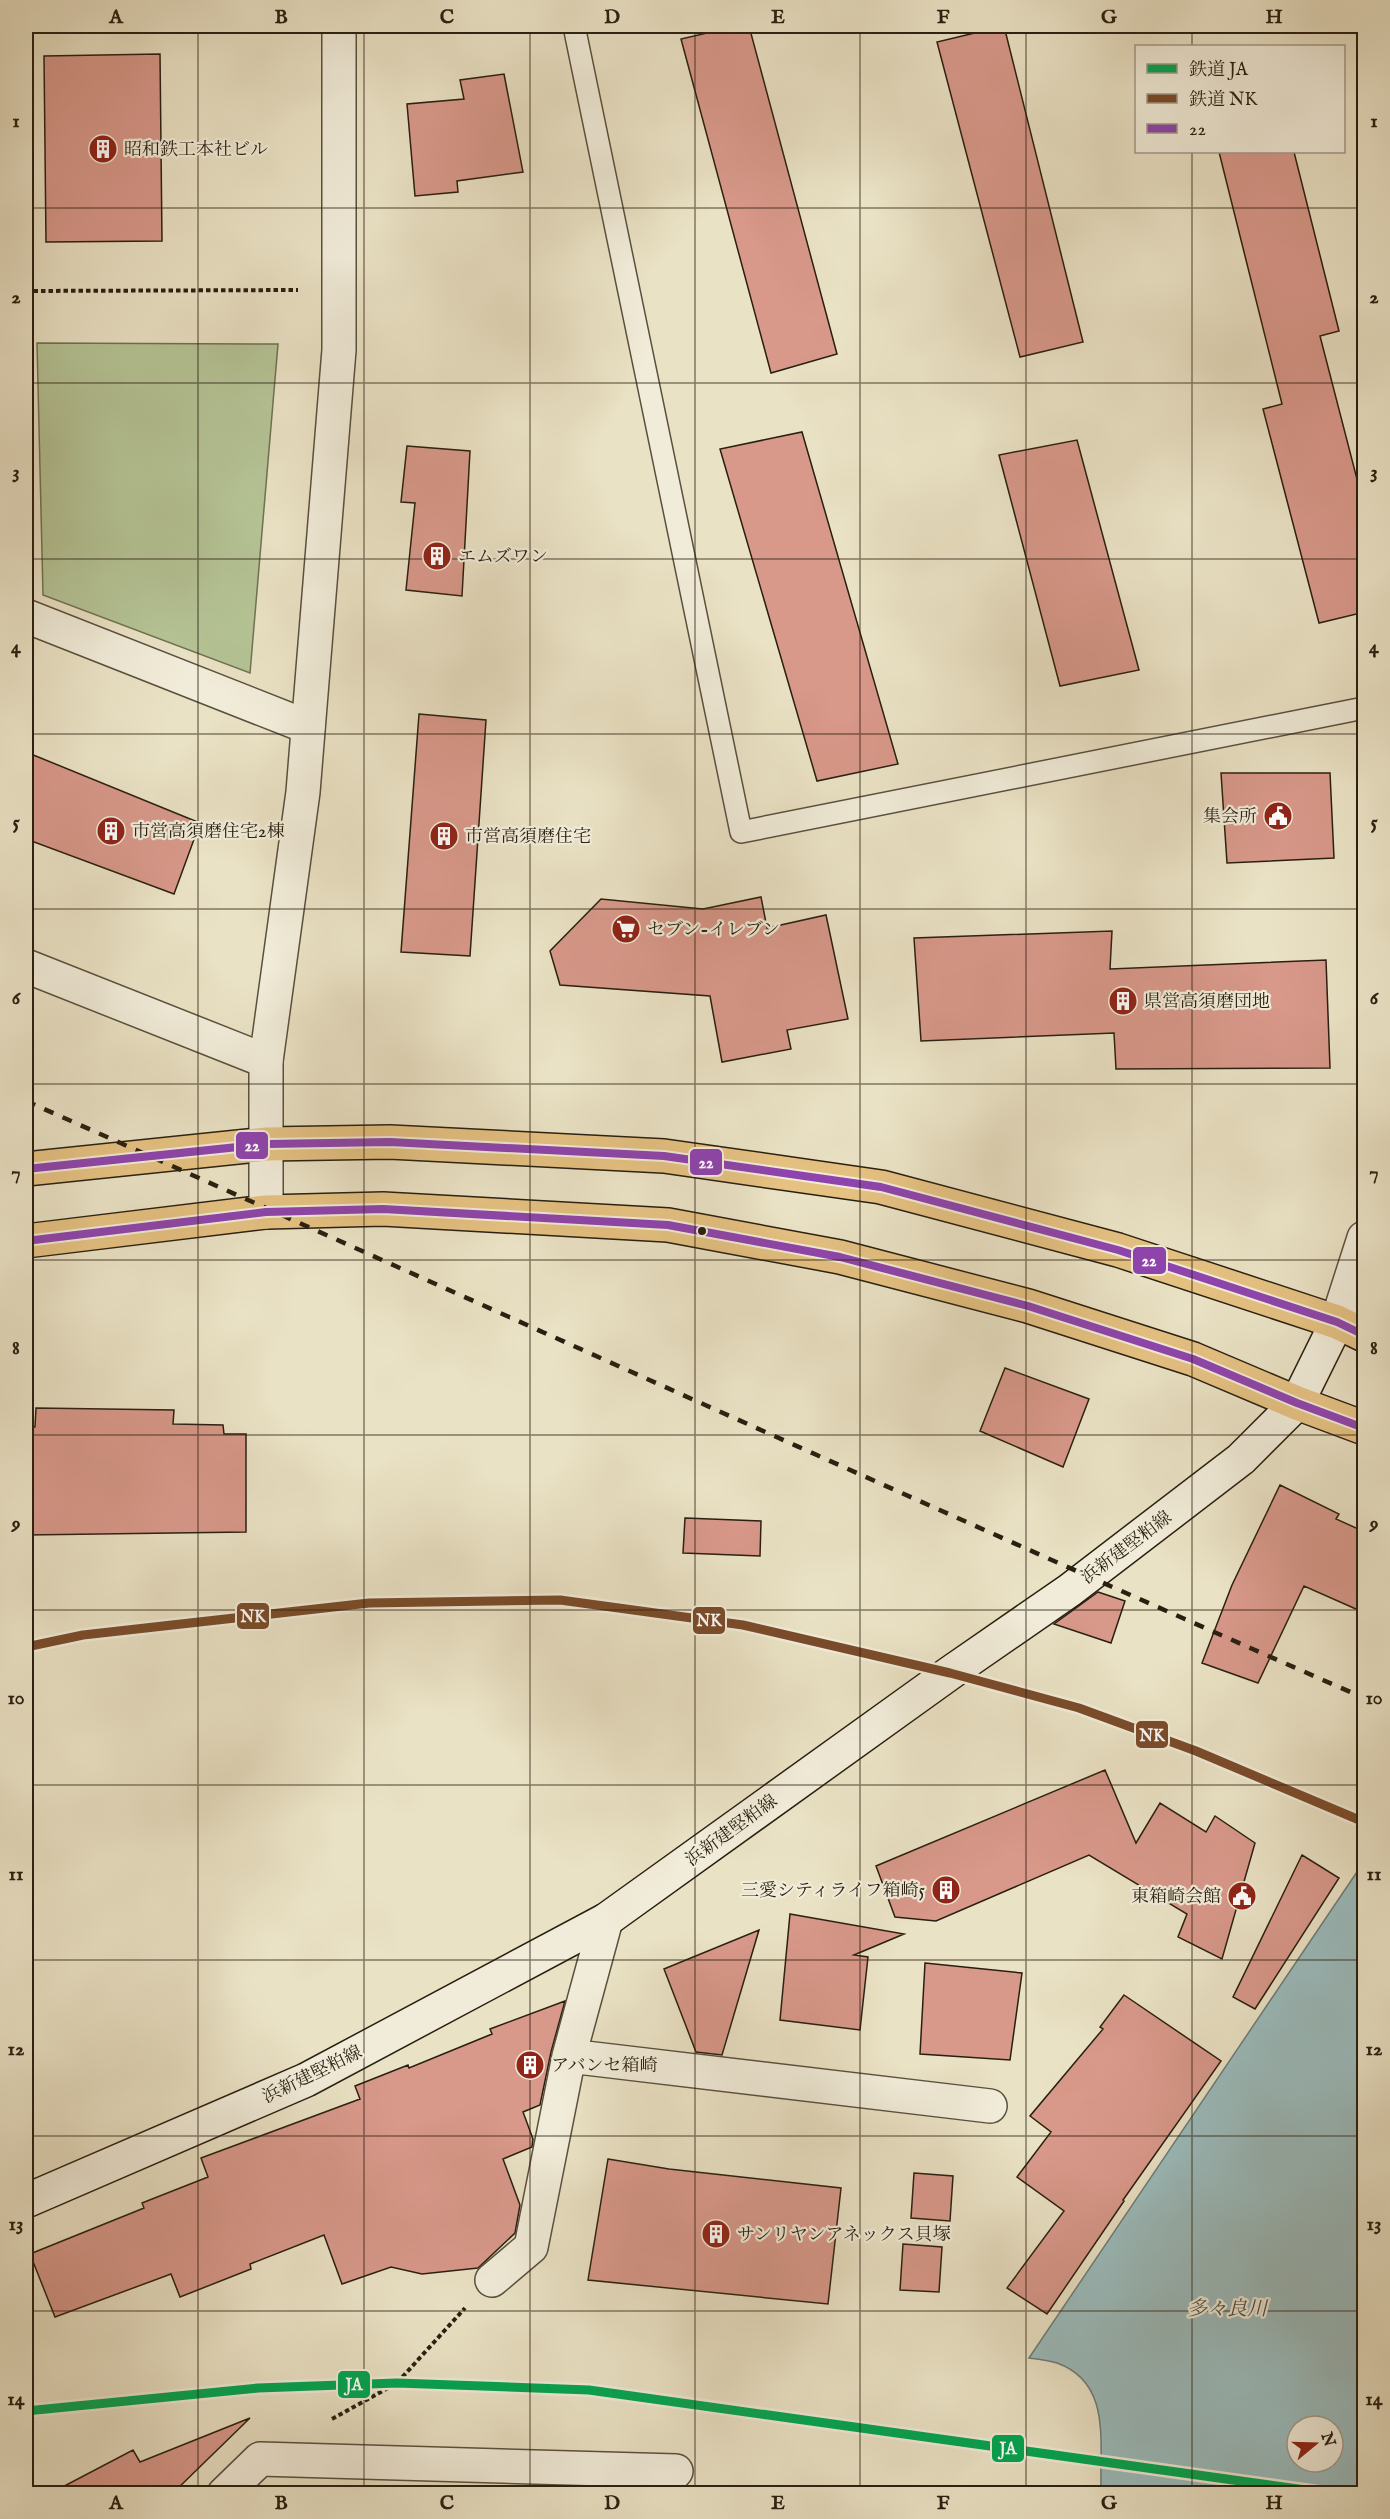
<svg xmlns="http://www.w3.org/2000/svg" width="1390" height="2519" font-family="'IM FELL English','Noto Serif JP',serif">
  <rect width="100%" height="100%" fill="#eae2c5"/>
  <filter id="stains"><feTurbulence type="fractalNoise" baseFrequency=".00333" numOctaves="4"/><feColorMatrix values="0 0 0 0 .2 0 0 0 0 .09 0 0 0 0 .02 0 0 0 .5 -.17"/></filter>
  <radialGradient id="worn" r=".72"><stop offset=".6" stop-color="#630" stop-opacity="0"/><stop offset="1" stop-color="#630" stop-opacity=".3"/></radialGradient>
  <!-- green -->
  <path fill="#b5c496" stroke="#6f7253" stroke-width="1.5" d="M 37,343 L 278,344 L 250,673 L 43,595 Z"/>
  <!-- water -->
  <path fill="#9bbcbd" stroke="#6d7d78" stroke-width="1.5" fill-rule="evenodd" d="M 1364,1865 L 1364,2493 L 1099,2493 L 1101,2484 C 1100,2438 1110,2382 1057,2363 C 1048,2360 1038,2359 1029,2358 L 1361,1866 ZM 1297,2426 L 1333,2426 L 1333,2462 L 1297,2462 Z"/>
  <!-- building -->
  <path fill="#d8988a" stroke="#291f10" stroke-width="1.5" d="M 737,26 L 749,26 L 837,354 L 771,373 L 681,39 Z
    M 1004,26 L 1083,342 L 1020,357 L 937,42 Z
    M 160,54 L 162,241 L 46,242 L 44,56 Z
    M 504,74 L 523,172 L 457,181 L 458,192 L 415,196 L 407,104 L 464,99 L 460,80 Z
    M 1219,152 L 1294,152 L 1339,331 L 1320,336 L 1365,510 L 1365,612 L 1319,623 L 1263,409 L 1282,404 Z
    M 802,432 L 898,764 L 817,781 L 720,449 Z
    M 1077,440 L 1139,670 L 1060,686 L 999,455 Z
    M 407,446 L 470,451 L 462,596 L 406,590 L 415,503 L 401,502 Z
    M 419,714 L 486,720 L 470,956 L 401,952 Z
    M 26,752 L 200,823 L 174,894 L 26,839 Z
    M 1221,773 L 1330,773 L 1334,858 L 1227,863 Z
    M 761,897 L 767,928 L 826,915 L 848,1019 L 787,1030 L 791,1049 L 722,1062 L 710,996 L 560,985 L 550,951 L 601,899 L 703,909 Z
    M 1112,931 L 1110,969 L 1326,960 L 1330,1068 L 1116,1069 L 1114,1033 L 921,1041 L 914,938 Z
    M 1005,1368 L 1089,1399 L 1063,1467 L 980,1431 Z
    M 36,1408 L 174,1410 L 173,1424 L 223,1425 L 224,1434 L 246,1434 L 246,1532 L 26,1535 L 26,1426 L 35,1427 Z
    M 1280,1485 L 1339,1514 L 1336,1519 L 1365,1532 L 1365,1613 L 1304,1586 L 1258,1683 L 1202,1663 L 1232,1585 Z
    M 685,1518 L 761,1521 L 760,1556 L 683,1553 Z
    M 1098,1592 L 1125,1601 L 1111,1643 L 1054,1624 Z
    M 1105,1770 L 1136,1843 L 1160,1803 L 1206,1832 L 1215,1816 L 1255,1843 L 1222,1959 L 1178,1937 L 1187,1914 L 1089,1855 L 936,1921 L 895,1917 L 876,1866 Z
    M 1302,1855 L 1339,1878 L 1255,2009 L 1233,1997 Z
    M 790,1914 L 904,1934 L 854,1955 L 868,1957 L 860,2030 L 780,2020 Z
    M 759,1930 L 722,2055 L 696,2052 L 664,1969 Z
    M 925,1963 L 1022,1973 L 1010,2060 L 920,2054 Z
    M 1124,1995 L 1221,2061 L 1123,2200 L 1124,2201 L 1047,2314 L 1007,2288 L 1064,2211 L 1017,2177 L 1051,2132 L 1030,2116 L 1103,2029 L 1100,2027 Z
    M 565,2001 L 551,2052 L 540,2105 L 523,2112 L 533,2139 L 532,2147 L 503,2159 L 520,2205 L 515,2233 L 478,2268 L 422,2274 L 391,2267 L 342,2284 L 324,2235 L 250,2264 L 251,2269 L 180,2297 L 171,2274 L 55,2317 L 30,2254 L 144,2208 L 142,2203 L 208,2177 L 201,2158 L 360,2099 L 355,2086 L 408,2065 L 409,2068 L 492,2034 L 490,2029 Z
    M 608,2159 L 669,2169 L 841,2188 L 828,2304 L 588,2280 Z
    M 914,2173 L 953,2176 L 950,2221 L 911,2218 Z
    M 903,2244 L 942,2247 L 939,2292 L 900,2290 Z
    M 250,2418 L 173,2493 L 51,2493 L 133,2450 L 140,2462 Z"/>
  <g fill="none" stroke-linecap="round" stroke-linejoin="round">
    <!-- service casing -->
    <g stroke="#59503d" stroke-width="24">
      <path id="service" d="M 574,26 L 741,832 L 1364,708"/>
    </g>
    <!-- minor casing -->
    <g stroke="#59503d" stroke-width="36">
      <path id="minor" d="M 26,616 L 308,727
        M 26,966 L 266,1061
        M 1337,1322 L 1364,1238
        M 569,2056 L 990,2106
        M 492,2280 L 531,2247 L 569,2056 L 606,1920
        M 224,2494 L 260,2459 L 676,2471 L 655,2494"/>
    </g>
    <!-- tertiary casing -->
    <g stroke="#59503d" stroke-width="36">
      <path id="tertiary" d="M 266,1212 L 266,1061 L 303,792 L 339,350 L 339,26"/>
    </g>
    <!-- secondary casing -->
    <g stroke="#291f10" stroke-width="36">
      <path id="secondary" d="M 26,2201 L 306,2080 L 606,1920 L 950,1673 L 1070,1590 L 1241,1459 L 1297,1403 L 1337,1322"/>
    </g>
    <!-- trunk casing -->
    <g stroke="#291f10" stroke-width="36">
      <path id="trunk" d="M 26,1169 L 267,1144 L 390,1142 L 664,1156 L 881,1187 L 1118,1250 L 1337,1322 L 1364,1335
        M 26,1241 L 266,1212 L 383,1209 L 668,1225 L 840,1257 L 1028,1306 L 1193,1359 L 1297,1403 L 1364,1428"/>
    </g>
    <!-- path -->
    <path stroke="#291f10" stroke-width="4" stroke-dasharray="4.5 3" stroke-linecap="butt" d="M 26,291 L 298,290
      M 332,2419 L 397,2383 L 465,2308"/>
    <!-- service -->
    <use href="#service" stroke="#f1ecd9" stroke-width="21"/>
    <!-- minor -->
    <use href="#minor" stroke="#f1ecd9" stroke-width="33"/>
    <!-- tertiary -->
    <use href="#tertiary" stroke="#f1ecd9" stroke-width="33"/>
    <!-- secondary -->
    <use href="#secondary" stroke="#f1ecd9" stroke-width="33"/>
    <!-- trunk -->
    <use href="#trunk" stroke="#e5c182" stroke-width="33"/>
    <!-- rail -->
    <path stroke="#291f10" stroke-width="4.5" stroke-dasharray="10 10" stroke-linecap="butt" d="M 26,1101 C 472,1299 917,1502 1364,1698"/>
    <!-- bus-1 casing -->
    <g stroke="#f1ecd9" stroke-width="12">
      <path id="bus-1" d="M 26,1169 L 267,1144 L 390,1142 L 664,1156 L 881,1187 L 1118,1250 L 1337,1322 L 1364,1335
        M 26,1241 L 266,1212 L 383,1209 L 668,1225 L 840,1257 L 1028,1306 L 1193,1359 L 1297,1403 L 1364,1428"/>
    </g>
    <!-- bus-1 -->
    <use href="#bus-1" stroke="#8e44ad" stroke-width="8"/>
    <!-- rail-1 casing -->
    <g stroke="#f1ecd9" stroke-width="14">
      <path id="rail-1" d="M 26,2411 L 258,2388 L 397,2383 L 589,2390 L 1334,2494"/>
    </g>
    <!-- rail-2 casing -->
    <g stroke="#f1ecd9" stroke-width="14">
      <path id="rail-2" d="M 26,1647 L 83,1635 L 369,1603 L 560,1600 L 743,1625 L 950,1673 L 1079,1708 L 1196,1751 L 1364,1822"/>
    </g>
    <!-- rail-1 -->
    <use href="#rail-1" stroke="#00a651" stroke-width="9"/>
    <!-- rail-2 -->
    <use href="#rail-2" stroke="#7a4b2a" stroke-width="9"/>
  </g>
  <!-- grid -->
  <path fill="none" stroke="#291f10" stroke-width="1.5" stroke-opacity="0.55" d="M 198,26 L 198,2494M 364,26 L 364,2494M 530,26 L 530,2494M 695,26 L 695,2494M 860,26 L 860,2494M 1026,26 L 1026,2494M 1192,26 L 1192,46M 1192,152 L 1192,2494M 26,208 L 1364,208M 26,383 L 1364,383M 26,559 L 1364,559M 26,734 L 1364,734M 26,909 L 1364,909M 26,1084 L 1364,1084M 26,1260 L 1364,1260M 26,1435 L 1364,1435M 26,1610 L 1364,1610M 26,1785 L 1364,1785M 26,1960 L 1364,1960M 26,2136 L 1364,2136M 26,2311 L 1364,2311"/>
  <!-- icons -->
  <defs>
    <g id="building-disc" transform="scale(1.5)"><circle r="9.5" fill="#8f2418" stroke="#f1ecd9"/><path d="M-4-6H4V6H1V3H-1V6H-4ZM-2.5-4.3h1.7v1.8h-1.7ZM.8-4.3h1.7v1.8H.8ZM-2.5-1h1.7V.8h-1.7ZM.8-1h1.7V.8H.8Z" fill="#fff"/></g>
    <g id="civic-disc" transform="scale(1.5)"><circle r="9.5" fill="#8f2418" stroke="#f1ecd9"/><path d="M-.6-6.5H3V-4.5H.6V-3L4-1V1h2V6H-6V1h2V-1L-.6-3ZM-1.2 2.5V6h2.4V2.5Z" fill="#fff"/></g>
    <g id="supermarket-disc" transform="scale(1.5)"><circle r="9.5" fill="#8f2418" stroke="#f1ecd9"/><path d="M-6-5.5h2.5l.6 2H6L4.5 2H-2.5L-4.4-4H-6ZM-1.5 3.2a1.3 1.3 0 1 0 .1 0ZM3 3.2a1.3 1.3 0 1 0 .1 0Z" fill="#fff"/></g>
  </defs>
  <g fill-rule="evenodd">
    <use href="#building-disc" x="103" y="149"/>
    <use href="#building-disc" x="437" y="556"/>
    <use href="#civic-disc" x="1278" y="816"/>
    <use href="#building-disc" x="111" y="831"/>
    <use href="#building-disc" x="444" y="836"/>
    <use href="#supermarket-disc" x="626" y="929"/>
    <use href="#building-disc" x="1123" y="1001"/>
    <use href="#building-disc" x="946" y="1890"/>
    <use href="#civic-disc" x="1242" y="1896"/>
    <use href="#building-disc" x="530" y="2065"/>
    <use href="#building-disc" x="716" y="2234"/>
  </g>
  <!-- markers -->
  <circle fill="#291f10" stroke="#f1ecd9" stroke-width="2" cx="702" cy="1231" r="5"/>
  <g text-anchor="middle" stroke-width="4.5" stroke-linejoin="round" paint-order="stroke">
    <!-- poi labels -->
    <g font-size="18" fill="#291f10" stroke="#f1ecd9" text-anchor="start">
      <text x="124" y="155">昭和鉄工本社ビル</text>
      <text x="458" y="562">エムズワン</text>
      <text x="1257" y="822" text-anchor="end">集会所</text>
      <text x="132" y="837">市営高須磨住宅2棟</text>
      <text x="465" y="842">市営高須磨住宅</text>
      <text x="647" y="935">セブン-イレブン</text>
      <text x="1144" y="1007">県営高須磨団地</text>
      <text x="925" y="1896" text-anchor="end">三愛シティライフ箱崎5</text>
      <text x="1221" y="1902" text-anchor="end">東箱崎会館</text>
      <text x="551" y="2071">アバンセ箱崎</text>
      <text x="737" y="2240">サンリヤンアネックス貝塚</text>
    </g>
    <!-- street labels -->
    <g font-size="18" fill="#291f10" stroke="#f1ecd9">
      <text transform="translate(1126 1547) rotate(-37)" y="6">浜新建堅粕線</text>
      <text transform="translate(731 1830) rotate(-36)" y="6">浜新建堅粕線</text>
      <text transform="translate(312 2074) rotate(-26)" y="6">浜新建堅粕線</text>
    </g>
    <!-- water labels -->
    <g font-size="20" font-style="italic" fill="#4b4e44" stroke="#f1ecd9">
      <text x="1227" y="2315">多々良川</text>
    </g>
  </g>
  <g stroke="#f1ecd9" stroke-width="2">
    <rect x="235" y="1131" width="34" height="29" rx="6" fill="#8e44ad"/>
    <rect x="689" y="1148" width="34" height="28" rx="6" fill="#8e44ad"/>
    <rect x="1132" y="1246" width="35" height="29" rx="6" fill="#8e44ad"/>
    <rect x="236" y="1602" width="34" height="28" rx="6" fill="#7a4b2a"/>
    <rect x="692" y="1606" width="34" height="29" rx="6" fill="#7a4b2a"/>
    <rect x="1135" y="1720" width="34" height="29" rx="6" fill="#7a4b2a"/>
    <rect x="337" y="2370" width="34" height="29" rx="6" fill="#00a651"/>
    <rect x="991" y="2434" width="34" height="29" rx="6" fill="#00a651"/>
  </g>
  <g font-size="16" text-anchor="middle" font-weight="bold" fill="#fff">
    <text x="252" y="1151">22</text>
    <text x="706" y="1168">22</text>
    <text x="1149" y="1266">22</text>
    <text x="253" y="1622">NK</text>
    <text x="709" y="1626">NK</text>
    <text x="1152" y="1741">NK</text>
    <text x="354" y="2390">JA</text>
    <text x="1008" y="2454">JA</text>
  </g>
  <!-- margin -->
  <rect width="1390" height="2519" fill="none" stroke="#eae2c5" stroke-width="66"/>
  <!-- legend -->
  <rect x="1135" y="45" width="210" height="108" fill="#f1ecd9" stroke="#a19a89" stroke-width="1.5"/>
  <rect x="1147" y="64" width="30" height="9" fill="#00a651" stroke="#a19a89" stroke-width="1.5"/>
  <text x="1189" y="75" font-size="18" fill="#291f10">鉄道 JA</text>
  <rect x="1147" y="94" width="30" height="9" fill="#7a4b2a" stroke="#a19a89" stroke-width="1.5"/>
  <text x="1189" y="105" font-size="18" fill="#291f10">鉄道 NK</text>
  <rect x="1147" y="124" width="30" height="9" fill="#8e44ad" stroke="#a19a89" stroke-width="1.5"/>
  <text x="1189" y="135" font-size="18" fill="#291f10">22</text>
  <!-- north arrow -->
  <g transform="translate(1315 2444) rotate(71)"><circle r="28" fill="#f1ecd9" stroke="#a19a89" stroke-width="1.5"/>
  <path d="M0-4.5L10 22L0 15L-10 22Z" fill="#8f2418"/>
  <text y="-9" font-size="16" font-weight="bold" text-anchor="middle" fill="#291f10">N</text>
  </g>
  <rect x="33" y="33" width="1324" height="2453" fill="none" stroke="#291f10" stroke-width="2"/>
  <g font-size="20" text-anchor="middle" font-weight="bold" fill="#291f10">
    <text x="116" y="23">A</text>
    <text x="281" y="23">B</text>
    <text x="447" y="23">C</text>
    <text x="612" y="23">D</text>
    <text x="778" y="23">E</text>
    <text x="943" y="23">F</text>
    <text x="1109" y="23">G</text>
    <text x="1274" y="23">H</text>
    <text x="16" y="127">1</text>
    <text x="1374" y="127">1</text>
    <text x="16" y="303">2</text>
    <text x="1374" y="303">2</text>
    <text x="16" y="478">3</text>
    <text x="1374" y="478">3</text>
    <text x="16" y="653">4</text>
    <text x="1374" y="653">4</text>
    <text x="16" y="828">5</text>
    <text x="1374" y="828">5</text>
    <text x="16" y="1004">6</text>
    <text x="1374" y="1004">6</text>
    <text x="16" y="1179">7</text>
    <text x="1374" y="1179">7</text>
    <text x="16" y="1354">8</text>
    <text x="1374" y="1354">8</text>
    <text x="16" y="1529">9</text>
    <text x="1374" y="1529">9</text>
    <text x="16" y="1704">10</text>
    <text x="1374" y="1704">10</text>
    <text x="16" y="1880">11</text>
    <text x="1374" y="1880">11</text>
    <text x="16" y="2055">12</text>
    <text x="1374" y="2055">12</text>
    <text x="16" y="2230">13</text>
    <text x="1374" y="2230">13</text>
    <text x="16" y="2405">14</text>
    <text x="1374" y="2405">14</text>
    <text x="116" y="2509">A</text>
    <text x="281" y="2509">B</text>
    <text x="447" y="2509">C</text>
    <text x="612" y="2509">D</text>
    <text x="778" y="2509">E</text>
    <text x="943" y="2509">F</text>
    <text x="1109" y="2509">G</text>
    <text x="1274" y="2509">H</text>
  </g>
  <rect width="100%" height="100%" filter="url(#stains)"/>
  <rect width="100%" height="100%" fill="url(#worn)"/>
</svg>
